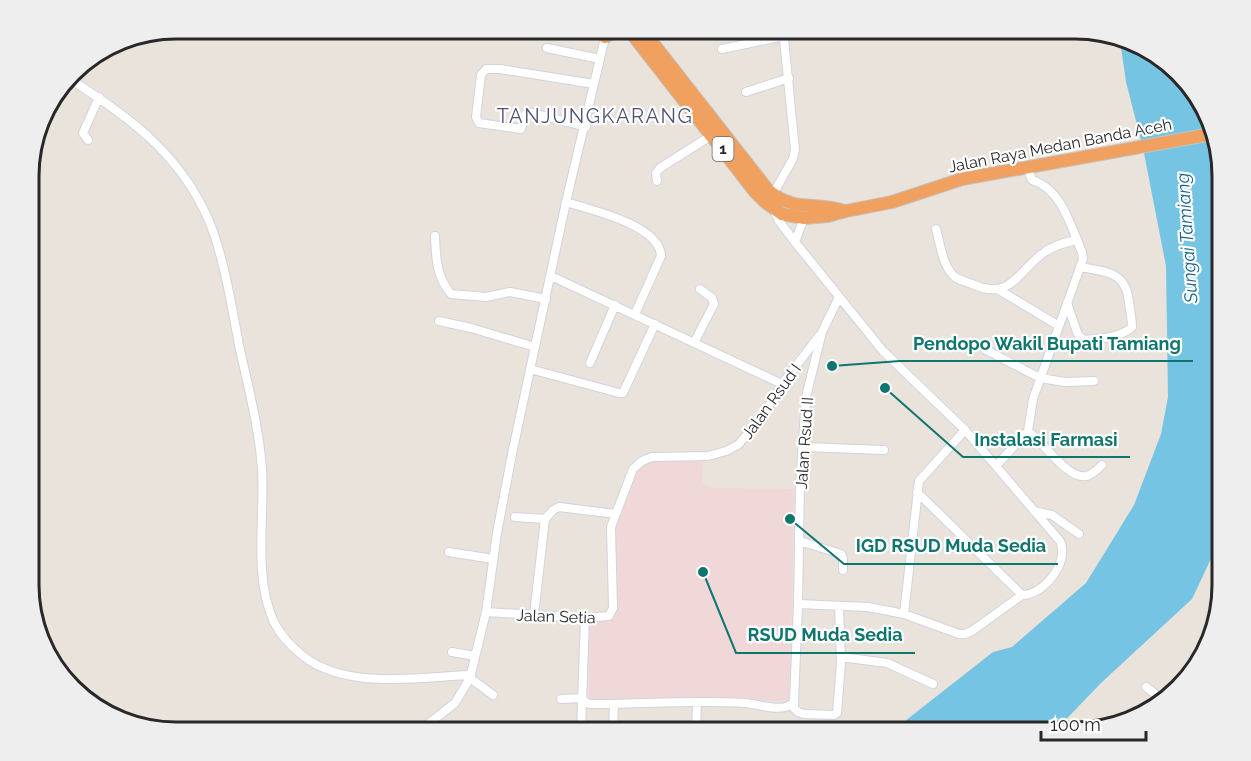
<svg xmlns="http://www.w3.org/2000/svg" width="1251" height="761" font-family="Raleway,sans-serif">
  <rect width="100%" height="100%" fill="#e9e3db"/>
  <!-- medical -->
  <path fill="#f0d8d9" d="M 703,460 L 702,483 L 713,488 L 794,489 L 790,701 L 589,701 L 588,621 L 615,618 L 614,526 L 636,469 L 648,461 Z"/>
  <!-- water -->
  <path fill="#76c4e3" d="M 1120,40 L 1149,48 L 1203,102 L 1222,166 L 1222,521 L 1217,546 L 1192,599 L 1101,683 L 1054,732 L 891,732 L 993,652 L 1012,647 L 1086,583 L 1134,505 L 1161,434 L 1168,397 L 1166,266 L 1143,148 L 1126,82 Z"/>
  <g fill="none" stroke-linecap="round" stroke-linejoin="round">
    <!-- minor casing -->
    <g stroke="#d0d3e0" stroke-width="10">
      <path id="minor" d="M 547,48 L 600,59
        M 722,49 L 784,36
        M 68,78 C 132,118 188,160 214,234 C 226,270 232,308 239,345 C 248,386 259,427 262,469 C 265,518 253,577 274,622 C 280,635 292,647 303,656 C 346,690 419,677 471,675
        M 746,92 L 789,78
        M 586,127 L 529,112 L 525,115 L 521,129 L 479,123 L 476,117 L 481,75 L 486,69 L 500,69 L 594,84
        M 88,140 L 83,133 L 99,97
        M 657,181 L 656,173 L 660,168 L 712,135
        M 773,194 L 793,159 L 795,150 L 783,29
        M 566,202 C 591,210 660,225 661,256 L 635,314
        M 774,210 L 779,221 L 795,242 L 883,351 L 965,430 L 1060,541 C 1070,562 1044,595 1022,595 L 972,631 L 965,634 L 959,634 L 904,614 L 868,607 L 798,604
        M 936,229 C 940,243 943,268 955,277 C 960,280 966,282 972,284 C 1010,301 1017,273 1042,254 C 1052,246 1064,243 1076,240
        M 435,236 C 436,258 436,276 451,294 L 486,297 L 510,292 L 546,299
        M 795,242 L 804,218
        M 551,276 L 782,384
        M 999,290 L 1059,326
        M 1067,303 L 1078,335 L 1084,340 C 1098,339 1121,338 1132,327 C 1132,319 1130,310 1129,302 C 1126,271 1106,272 1080,267
        M 439,321 L 471,328 L 535,347
        M 694,343 L 714,304 L 712,298 L 700,289
        M 986,350 L 1040,378 L 1065,382 L 1094,381
        M 590,363 L 615,305
        M 530,369 L 619,393 L 623,393 L 655,324
        M 1028,431 C 1044,442 1067,480 1087,476 C 1093,474 1098,469 1102,465
        M 803,447 L 884,450
        M 996,466 L 1028,431 L 1033,399 L 1083,259 L 1082,252 C 1071,227 1062,189 1032,180 L 1027,167
        M 917,492 L 1022,595
        M 1034,511 L 1052,515 L 1079,534
        M 515,517 L 545,519 L 553,510 L 559,507 L 616,514
        M 800,541 L 841,554 L 843,558 L 843,570
        M 449,552 L 493,559
        M 486,612 L 585,618 L 609,616 L 613,608 L 611,527 L 633,469 L 642,461 L 652,457 L 708,456 L 726,451 L 738,445 L 762,417 L 782,384 L 819,336
        M 904,614 L 919,481 L 965,430
        M 534,615 L 545,519
        M 452,652 L 475,656
        M 841,657 L 887,663 L 933,684
        M 470,678 L 493,695
        M 1146,687 L 1162,699
        M 582,698 L 585,702 L 590,704 C 641,704 693,700 745,703 C 759,704 784,714 794,702 L 798,604 L 800,485 L 806,397 L 822,332 L 839,297
        M 561,699 L 582,698
        M 794,702 L 794,708 L 798,712 L 804,714 L 834,715 L 837,713 L 841,663 L 839,606
        M 418,732 L 455,703 L 470,678 L 486,612 L 497,533 L 512,454 L 566,202 L 607,29
        M 581,732 L 585,618
        M 613,732 L 614,704
        M 696,732 L 697,703"/>
    </g>
    <!-- highway casing -->
    <g stroke="#c3c3c3" stroke-width="14">
      <path id="highway" d="M 628,29 L 755,192 L 765,202 L 782,214 L 804,218 L 828,216 L 846,211 L 892,202 L 962,179 L 1212,134
        M 642,29 L 768,190 C 794,213 816,201 844,211
        M 605,37 L 622,29"/>
    </g>
    <!-- minor -->
    <use href="#minor" stroke="#fff" stroke-width="8"/>
    <!-- highway -->
    <use href="#highway" stroke="#f0a05f" stroke-width="12"/>
  </g>
  <g text-anchor="middle" stroke-width="4.5" stroke-linejoin="round" paint-order="stroke">
    <!-- shield labels -->
    <rect fill="#fff" stroke="#686868" stroke-width="1.5" x="712.5" y="137" width="21" height="24" rx="4.5"/>
    <g font-size="15" font-weight="bold" fill="#282828">
      <text x="723" y="154">1</text>
    </g>
    <!-- street labels -->
    <g font-size="16" fill="#282828" stroke="#fff">
      <text transform="translate(1060 145) rotate(-11)" y="6">Jalan Raya Medan Banda Aceh</text>
      <text transform="translate(771 401) rotate(-54)" y="6">Jalan Rsud I</text>
      <text transform="translate(804 443) rotate(-86)" y="6">Jalan Rsud II</text>
      <text transform="translate(556 616) rotate(2)" y="6">Jalan Setia</text>
    </g>
    <!-- water labels -->
    <g font-size="18" font-style="italic" fill="#18628c" stroke="#fff">
      <text transform="translate(1187 238) rotate(-94)" y="6">Sungai Tamiang</text>
    </g>
    <!-- quarter labels -->
    <g font-size="20" letter-spacing="1.5" fill="#4d5374" stroke="#fff">
      <text x="595" y="123">TANJUNGKARANG</text>
    </g>
  </g>
  <!-- crop -->
  <path d="M0 0H1251V761H0ZM176 39H1075A137 137 0 0 1 1212 176V585A137 137 0 0 1 1075 722H176A137 137 0 0 1 39 585V176A137 137 0 0 1 176 39Z" fill="#eee" fill-rule="evenodd"/>
  <path fill="none" stroke="#282828" stroke-width="3" d="M176 39H1075A137 137 0 0 1 1212 176V585A137 137 0 0 1 1075 722H176A137 137 0 0 1 39 585V176A137 137 0 0 1 176 39Z"/>
  <!-- callouts -->
  <path fill="none" stroke="#0f766e" stroke-width="2" d="M832 366L900 361H1193M885 388L963 457H1130M790 519L844 564H1058M703 572L736 653H915"/>
  <g fill="#0f766e" stroke="#fff" stroke-width="2">
    <circle cx="832" cy="366" r="6"/>
    <circle cx="885" cy="388" r="6"/>
    <circle cx="790" cy="519" r="6"/>
    <circle cx="703" cy="572" r="6"/>
  </g>
  <g font-size="18" text-anchor="middle" font-weight="bold" fill="#0f766e" stroke="#fff" stroke-width="4.5" stroke-linejoin="round" paint-order="stroke">
    <text x="1047" y="350">Pendopo Wakil Bupati Tamiang</text>
    <text x="1046" y="446">Instalasi Farmasi</text>
    <text x="951" y="552">IGD RSUD Muda Sedia</text>
    <text x="825" y="641">RSUD Muda Sedia</text>
  </g>
  <!-- scale -->
  <path d="M1041 731v9h105v-9" fill="none" stroke="#282828" stroke-width="3"/>
  <text x="1050" y="731" font-size="18" fill="#282828" stroke="#ffffff" stroke-width="4.5" paint-order="stroke">100 m</text>
</svg>
